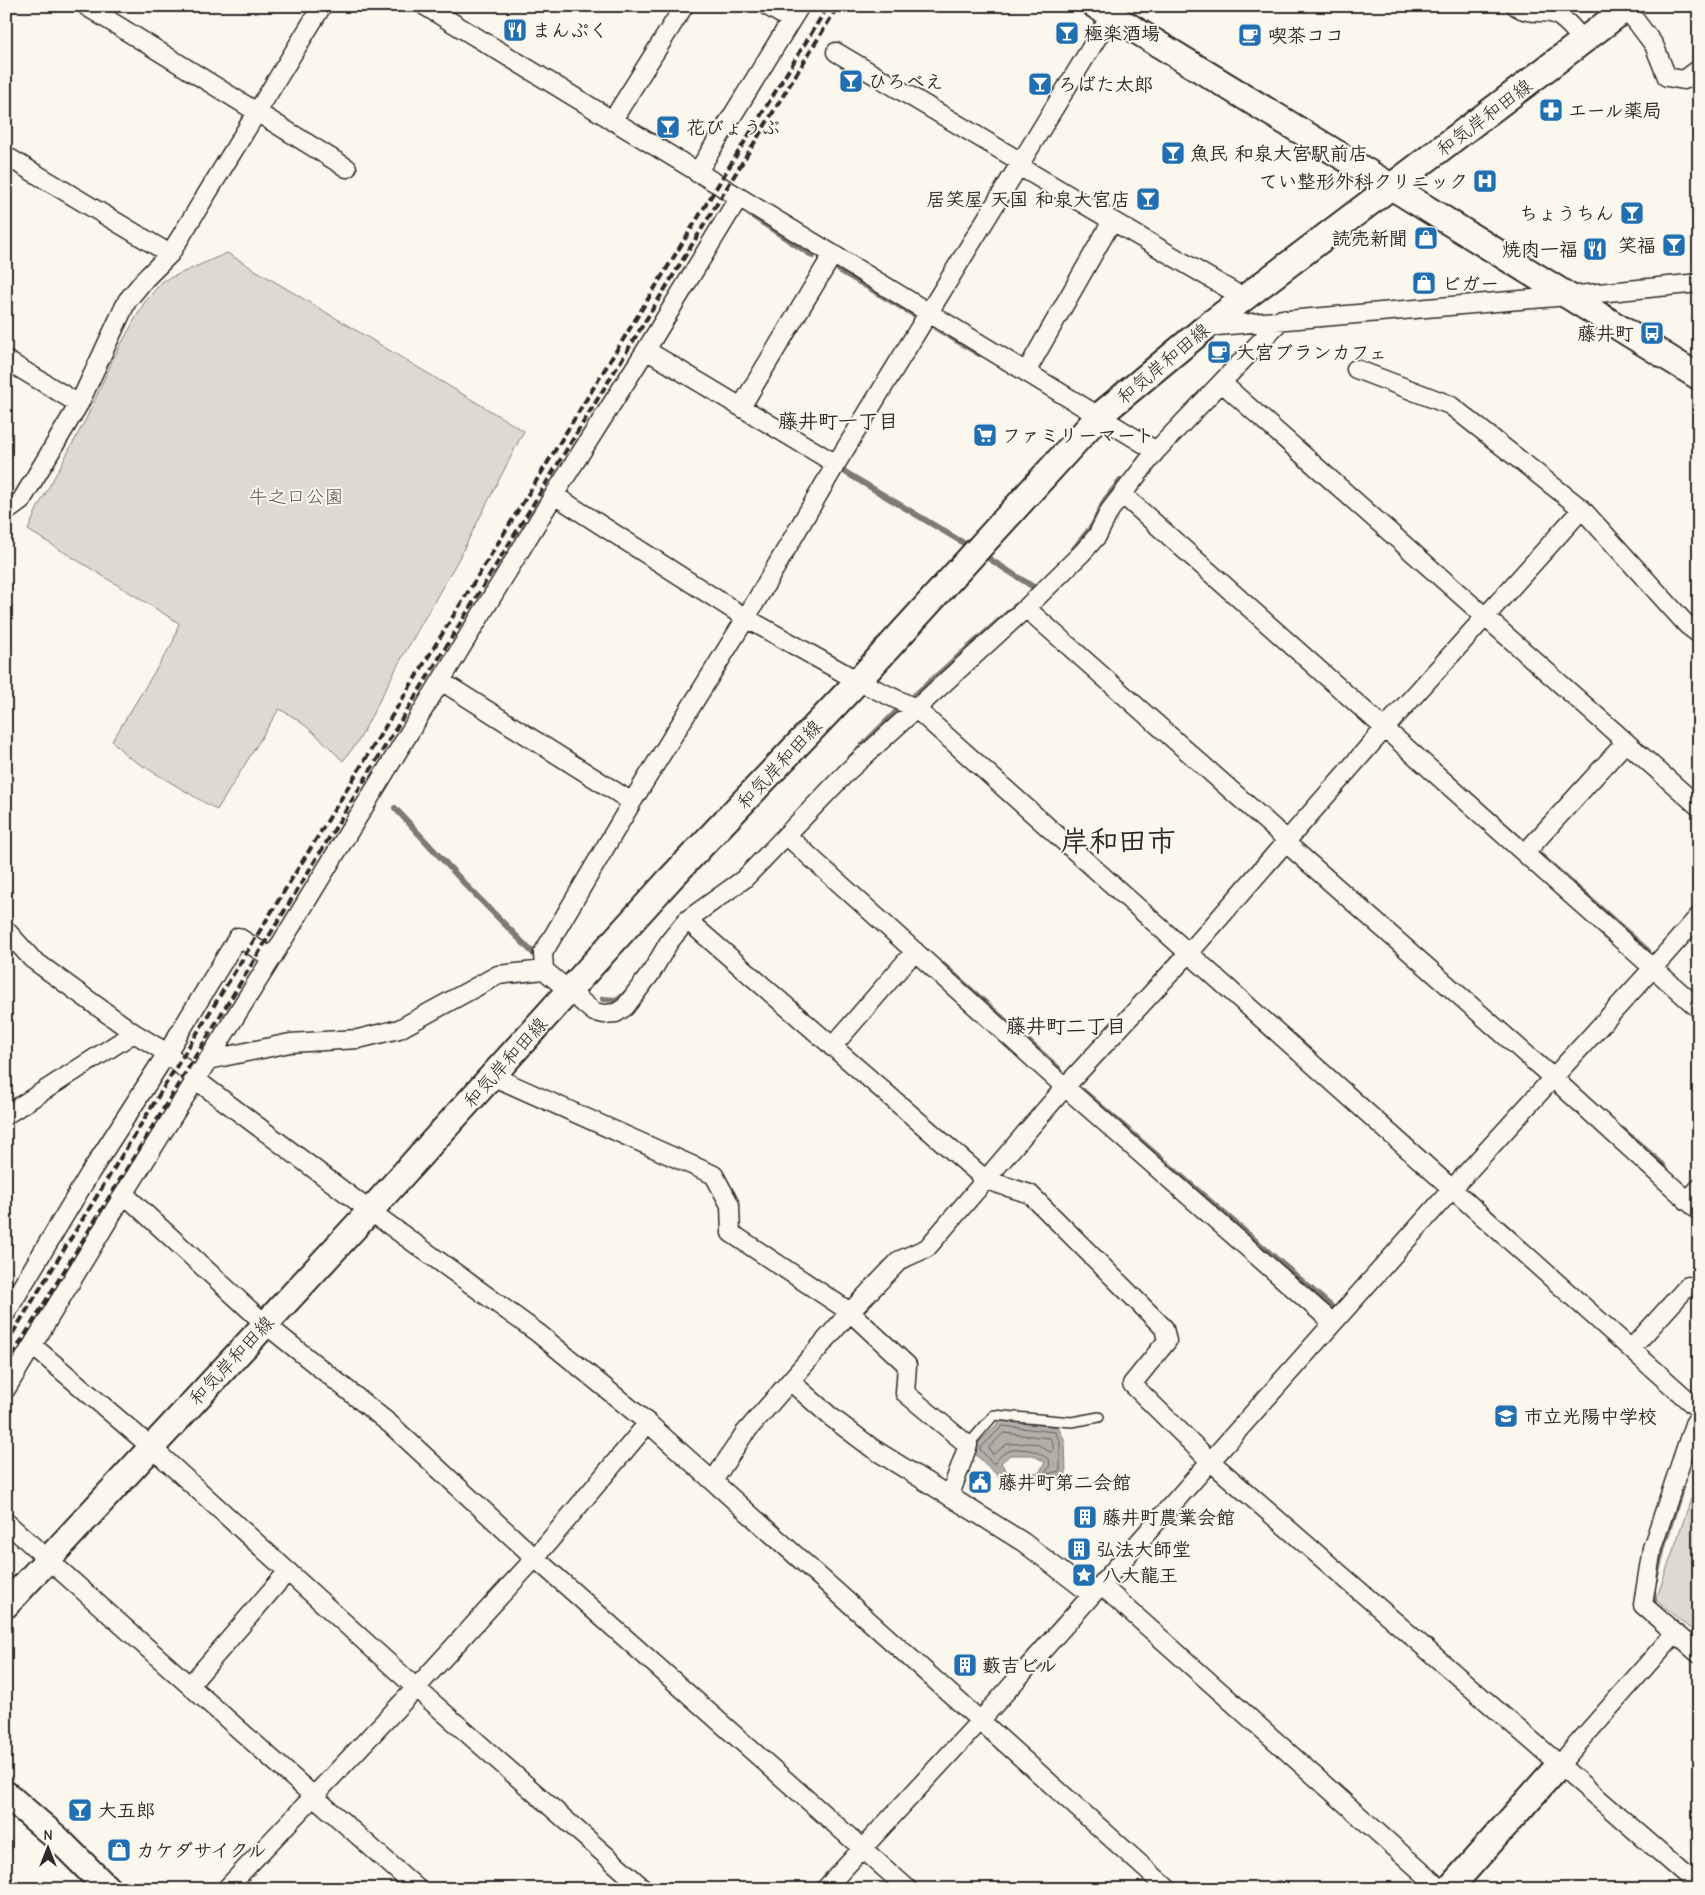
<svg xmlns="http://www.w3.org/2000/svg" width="1705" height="1895" font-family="'Comic Neue','Klee One',sans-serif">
  <rect width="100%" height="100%" fill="#fbf7ec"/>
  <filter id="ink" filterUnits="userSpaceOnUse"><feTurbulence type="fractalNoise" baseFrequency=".02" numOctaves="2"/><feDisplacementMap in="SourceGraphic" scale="10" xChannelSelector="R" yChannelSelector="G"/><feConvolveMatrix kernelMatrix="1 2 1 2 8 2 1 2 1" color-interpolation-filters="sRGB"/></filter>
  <g filter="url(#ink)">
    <!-- green -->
    <path fill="#dddad0" stroke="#84827e" d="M 227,253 L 524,431 L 458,560 L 399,663 L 359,740 L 343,761 C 323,741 304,721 279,709 L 217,810 L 128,757 L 112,741 L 173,642 L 179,623 L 28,530 L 37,509 L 86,419 L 115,355 L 144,303 L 163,281 Z
      M 1699,1476 L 1699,1636 L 1656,1600 Z"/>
    <!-- water -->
    <path fill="#b1afa7" stroke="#7b7a75" d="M 1000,1421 L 1058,1427 L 1065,1441 L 1066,1474 L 1043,1482 L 1028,1481 L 1028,1473 L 1039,1473 L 1045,1462 L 1032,1455 L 1010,1455 L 1001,1463 L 1008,1473 L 1014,1473 L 1014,1481 L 1003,1481 L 971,1450 Z"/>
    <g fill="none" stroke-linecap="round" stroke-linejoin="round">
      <!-- shore -->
      <path stroke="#61605d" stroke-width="1" d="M 1003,1426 L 1055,1432 L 1060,1442 L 1060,1471 L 1046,1474 L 1046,1472 L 1050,1465 L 1049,1460 C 1035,1447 1006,1443 995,1463 L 992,1463 L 980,1449 Z
        M 1004,1433 L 1050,1438 L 1053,1443 L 1053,1451 L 1050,1452 L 1037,1444 L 1031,1443 L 1007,1444 L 994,1454 L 992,1454 L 989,1448 Z"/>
      <!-- stream -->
      <path stroke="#7b7a75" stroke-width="6" d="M 748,213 L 813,256
        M 839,270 L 913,314
        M 936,328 L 979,354
        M 845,472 L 967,545
        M 1073,550 L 1093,525 L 1105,500 L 1120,481
        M 988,558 L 1035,588
        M 914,696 L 1018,604
        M 849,759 L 896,712
        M 395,808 L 465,884 L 536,956
        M 1541,856 L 1648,951
        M 1357,894 L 1367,902
        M 943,965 L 1058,1068
        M 603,999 L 618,1000 L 626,993
        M 1083,1091 L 1333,1308
        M 1623,1130 L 1663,1165
        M 1655,1580 L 1664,1543 L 1682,1486
        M 1653,1589 L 1654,1605 L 1660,1609"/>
      <!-- lane casing -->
      <g stroke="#2b2b2b" stroke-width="12">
        <path id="lane" d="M 968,1445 L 994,1415 L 1072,1422 L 1099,1417"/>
      </g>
      <!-- street casing -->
      <g stroke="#2b2b2b" stroke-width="21">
        <path id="street" d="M 86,6 L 347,168
          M 425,6 L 1156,451
          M 767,6 L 791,20
          M 1516,6 C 1531,16 1541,9 1554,14 C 1566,18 1575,32 1584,41
          M 1626,8 L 1654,45 L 1667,77 L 1684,80 L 1699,69
          M 836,52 L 1021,162
          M 612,121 L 684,6
          M 6,156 L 170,254
          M 1019,166 L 1244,298
          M 697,173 L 800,6
          M 1206,327 L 1568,296 L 1699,283
          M 646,350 L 836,464
          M 6,360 L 79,404
          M 1356,369 L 1450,405 L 1582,509 L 1687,625 L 1699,634
          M 1026,372 L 1112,221
          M 1222,383 L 1699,807
          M 741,407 L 833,254
          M 1122,494 L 1699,1009
          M 554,495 L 746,618 L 858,681 L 915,708 L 1699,1410
          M 6,512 L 21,501 L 79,404 L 127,301 L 145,279 L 170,254 L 322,6
          M 1026,608 L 1287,840
          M 441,681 L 632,802
          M 786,835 L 1065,1087 L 1333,1323
          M 1285,842 L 1553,1078 L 1699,1211
          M 1525,853 L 1626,742
          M 687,920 L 986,1180 L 1030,1194 L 1164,1328 L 1167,1341 L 1132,1384 L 1210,1461 L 1699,1886
          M 6,930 L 32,959 L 134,1033 L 167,1053 L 203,1085 L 370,1211 L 538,1333 L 648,1423 L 1168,1889
          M 544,970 L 543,953 L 632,802 L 746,618 L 836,464 L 1116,7
          M 832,1047 L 915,951
          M 208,1060 L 290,1043 L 358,1039 L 399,1029 L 498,975 L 544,970 L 594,1012 L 604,1014 L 616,1013 L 625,1007 L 651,973 L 669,942 L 687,920 L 744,879 L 848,771 L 1026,608 L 1082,553 L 1097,536 L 1110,510 L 1156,451 L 1282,319
          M 492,1076 L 714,1175 L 730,1205 L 731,1233 L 850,1312 L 907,1365 L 905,1393 L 968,1445 L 950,1495
          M 6,1115 L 134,1033
          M 124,1194 L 265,1324 L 390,1424 L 535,1558 L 908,1889
          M 1687,1201 L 1699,1188
          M 6,1313 L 90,1173 L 167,1053 L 238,937 L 272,958
          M 33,1346 L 151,1447 L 416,1688 L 644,1889
          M 1631,1349 L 1688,1286
          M 790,1381 L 831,1417 L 872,1448 L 1023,1542 L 1092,1595
          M 6,1389 L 124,1194 L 272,958 L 554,495 L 646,350 L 739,197
          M 1699,1416 L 1694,1424 L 1652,1548 L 1643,1605 L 1699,1654
          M 713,1481 L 744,1434 L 850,1312 L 900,1260 L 927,1248 L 1065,1087 L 1189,953 L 1385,728 L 1582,509
          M 6,1522 L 418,1889
          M 1101,1585 L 1441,1889
          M 190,1685 L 288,1571
          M 1560,1764 L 1675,1633
          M 226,1889 L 416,1688 L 535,1558 L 648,1423
          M 825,1889 L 980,1721 L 1452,1189 L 1653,968 L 1699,916"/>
      </g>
      <!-- secondary casing -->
      <g stroke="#2b2b2b" stroke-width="29">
        <path id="secondary" d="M 1096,6 L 1392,187 L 1699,377
          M 6,1605 L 370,1211 L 669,880 L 858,681 L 1099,416 L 1206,327 L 1629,6
          M 6,1794 L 58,1839 L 108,1889
          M 1449,1889 L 1560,1764"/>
      </g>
      <!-- lane -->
      <use href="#lane" stroke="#fbf7ec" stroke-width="9"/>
      <!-- street -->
      <use href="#street" stroke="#fbf7ec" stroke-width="18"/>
      <!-- secondary -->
      <use href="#secondary" stroke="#fbf7ec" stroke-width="25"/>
      <!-- rail -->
      <path stroke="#2b2b2b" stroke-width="4" stroke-dasharray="8 4" stroke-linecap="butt" d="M 6,1344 L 828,6
        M 6,1366 L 838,6"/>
    </g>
  </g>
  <!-- icons -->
  <defs>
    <g id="restaurant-square" transform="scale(1.25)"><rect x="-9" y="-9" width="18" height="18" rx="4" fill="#1f6fb2" stroke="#fbf7ec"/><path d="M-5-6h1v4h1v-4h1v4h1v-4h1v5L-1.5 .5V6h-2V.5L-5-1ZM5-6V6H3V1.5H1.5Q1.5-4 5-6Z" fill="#fff"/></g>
    <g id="bar-square" transform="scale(1.25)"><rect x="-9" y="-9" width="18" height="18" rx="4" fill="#1f6fb2" stroke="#fbf7ec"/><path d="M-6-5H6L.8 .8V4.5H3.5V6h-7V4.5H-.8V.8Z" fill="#fff"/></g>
    <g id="cafe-square" transform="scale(1.25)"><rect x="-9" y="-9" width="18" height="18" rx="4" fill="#1f6fb2" stroke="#fbf7ec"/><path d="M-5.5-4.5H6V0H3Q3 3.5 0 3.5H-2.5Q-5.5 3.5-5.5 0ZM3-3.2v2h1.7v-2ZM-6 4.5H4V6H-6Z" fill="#fff"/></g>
    <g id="pharmacy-square" transform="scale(1.25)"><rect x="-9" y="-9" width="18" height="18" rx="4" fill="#1f6fb2" stroke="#fbf7ec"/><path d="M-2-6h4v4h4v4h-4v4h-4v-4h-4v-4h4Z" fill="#fff"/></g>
    <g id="hospital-square" transform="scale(1.25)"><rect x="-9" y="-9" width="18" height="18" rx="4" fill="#1f6fb2" stroke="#fbf7ec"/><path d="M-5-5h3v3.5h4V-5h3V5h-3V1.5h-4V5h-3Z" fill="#fff"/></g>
    <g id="shop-square" transform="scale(1.25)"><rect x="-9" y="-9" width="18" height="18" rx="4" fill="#1f6fb2" stroke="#fbf7ec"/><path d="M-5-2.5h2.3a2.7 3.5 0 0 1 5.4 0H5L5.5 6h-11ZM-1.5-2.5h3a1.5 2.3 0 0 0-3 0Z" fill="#fff"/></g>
    <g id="bus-square" transform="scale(1.25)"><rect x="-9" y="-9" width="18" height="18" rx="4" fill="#1f6fb2" stroke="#fbf7ec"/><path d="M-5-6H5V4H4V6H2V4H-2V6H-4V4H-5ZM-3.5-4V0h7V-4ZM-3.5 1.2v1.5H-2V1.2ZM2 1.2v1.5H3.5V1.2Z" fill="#fff"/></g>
    <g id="supermarket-square" transform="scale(1.25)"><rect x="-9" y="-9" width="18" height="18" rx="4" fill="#1f6fb2" stroke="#fbf7ec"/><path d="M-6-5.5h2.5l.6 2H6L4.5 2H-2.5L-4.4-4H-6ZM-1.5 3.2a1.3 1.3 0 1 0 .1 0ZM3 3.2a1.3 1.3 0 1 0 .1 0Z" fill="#fff"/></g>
    <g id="school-square" transform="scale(1.25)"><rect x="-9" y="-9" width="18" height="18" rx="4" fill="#1f6fb2" stroke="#fbf7ec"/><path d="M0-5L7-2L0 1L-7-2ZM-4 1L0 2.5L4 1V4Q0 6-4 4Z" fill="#fff"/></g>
    <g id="civic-square" transform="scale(1.25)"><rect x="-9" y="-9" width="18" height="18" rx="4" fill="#1f6fb2" stroke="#fbf7ec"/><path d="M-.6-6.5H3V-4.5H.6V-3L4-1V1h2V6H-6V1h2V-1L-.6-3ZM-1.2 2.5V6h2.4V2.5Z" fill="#fff"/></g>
    <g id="building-square" transform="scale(1.25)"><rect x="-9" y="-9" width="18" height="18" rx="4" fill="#1f6fb2" stroke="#fbf7ec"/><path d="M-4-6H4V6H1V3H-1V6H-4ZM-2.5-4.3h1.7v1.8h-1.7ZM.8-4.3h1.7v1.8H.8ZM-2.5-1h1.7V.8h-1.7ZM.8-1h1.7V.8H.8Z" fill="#fff"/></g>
    <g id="sight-square" transform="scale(1.25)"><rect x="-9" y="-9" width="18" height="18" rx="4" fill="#1f6fb2" stroke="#fbf7ec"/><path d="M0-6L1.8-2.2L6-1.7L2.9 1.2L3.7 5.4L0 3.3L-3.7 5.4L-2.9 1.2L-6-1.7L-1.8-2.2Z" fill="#fff"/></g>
  </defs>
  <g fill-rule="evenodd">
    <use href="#restaurant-square" x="515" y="30"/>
    <use href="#bar-square" x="1067" y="33"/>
    <use href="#cafe-square" x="1250" y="35"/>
    <use href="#bar-square" x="851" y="81"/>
    <use href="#bar-square" x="1040" y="84"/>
    <use href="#pharmacy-square" x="1551" y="110"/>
    <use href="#bar-square" x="668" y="127"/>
    <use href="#bar-square" x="1173" y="153"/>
    <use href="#hospital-square" x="1485" y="181"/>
    <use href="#bar-square" x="1148" y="199"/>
    <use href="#bar-square" x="1632" y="213"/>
    <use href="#shop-square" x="1426" y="238"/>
    <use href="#bar-square" x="1674" y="245"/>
    <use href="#restaurant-square" x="1595" y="249"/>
    <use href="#shop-square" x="1424" y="283"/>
    <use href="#bus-square" x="1652" y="333"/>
    <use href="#cafe-square" x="1219" y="352"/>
    <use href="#supermarket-square" x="985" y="435"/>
    <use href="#school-square" x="1506" y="1416"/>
    <use href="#civic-square" x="980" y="1482"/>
    <use href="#building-square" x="1085" y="1517"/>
    <use href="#building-square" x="1079" y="1549"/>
    <use href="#sight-square" x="1084" y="1575"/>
    <use href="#building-square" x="965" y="1665"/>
    <use href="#bar-square" x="80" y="1810"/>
    <use href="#shop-square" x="119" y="1850"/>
  </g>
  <g text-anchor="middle" stroke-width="4" stroke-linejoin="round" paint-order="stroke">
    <!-- poi labels -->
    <g font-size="19" font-weight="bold" fill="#2b2b2b" stroke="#fbf7ec" text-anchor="start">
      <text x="532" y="37">まんぷく</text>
      <text x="1084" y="40">極楽酒場</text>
      <text x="1268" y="42">喫茶ココ</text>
      <text x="868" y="88">ひろべえ</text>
      <text x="1058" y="91">ろばた太郎</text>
      <text x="1568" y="117">エール薬局</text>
      <text x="686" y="134">花びょうぶ</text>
      <text x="1190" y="160">魚民 和泉大宮駅前店</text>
      <text x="1468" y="188" text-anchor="end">てい整形外科クリニック</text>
      <text x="1130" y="206" text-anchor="end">居笑屋 天国 和泉大宮店</text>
      <text x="1614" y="220" text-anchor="end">ちょうちん</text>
      <text x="1408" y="245" text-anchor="end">読売新聞</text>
      <text x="1656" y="252" text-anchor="end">笑福</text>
      <text x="1578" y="256" text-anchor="end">焼肉一福</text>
      <text x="1442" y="290">ビガー</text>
      <text x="1634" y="340" text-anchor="end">藤井町</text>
      <text x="1236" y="359">大宮ブランカフェ</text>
      <text x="1002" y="442">ファミリーマート</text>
      <text x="1524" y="1423">市立光陽中学校</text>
      <text x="998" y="1489">藤井町第二会館</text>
      <text x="1102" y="1524">藤井町農業会館</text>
      <text x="1096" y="1556">弘法大師堂</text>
      <text x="1102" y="1582">八大龍王</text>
      <text x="982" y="1672">藪吉ビル</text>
      <text x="98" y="1817">大五郎</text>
      <text x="136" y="1857">カケダサイクル</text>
    </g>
    <!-- street labels -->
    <g font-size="19" fill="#2b2b2b" stroke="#fbf7ec">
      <text transform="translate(1484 117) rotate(-37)" y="7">和気岸和田線</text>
      <text transform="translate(1163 363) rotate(-40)" y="7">和気岸和田線</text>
      <text transform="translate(779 764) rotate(-47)" y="7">和気岸和田線</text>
      <text transform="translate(505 1062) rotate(-48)" y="7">和気岸和田線</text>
      <text transform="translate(231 1360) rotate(-47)" y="7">和気岸和田線</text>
    </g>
    <!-- park labels -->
    <g font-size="19" fill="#585754" stroke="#fbf7ec">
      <text x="296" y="503">牛之口公園</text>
    </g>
    <!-- neighbourhood labels -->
    <g font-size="20" font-weight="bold" fill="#2b2b2b" stroke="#fbf7ec">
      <text x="838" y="428">藤井町一丁目</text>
      <text x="1066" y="1033">藤井町二丁目</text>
    </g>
    <!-- town labels -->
    <g font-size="29" font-weight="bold" fill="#2b2b2b" stroke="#fbf7ec">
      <text x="1118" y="851">岸和田市</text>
    </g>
  </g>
  <!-- margin -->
  <rect width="1705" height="1895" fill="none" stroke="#fbf7ec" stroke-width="25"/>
  <rect x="12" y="12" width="1680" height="1870" fill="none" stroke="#2b2b2b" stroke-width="2" filter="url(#ink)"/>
  <!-- north arrow -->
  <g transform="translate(48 1848)" stroke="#fbf7ec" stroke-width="4" paint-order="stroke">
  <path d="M0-4L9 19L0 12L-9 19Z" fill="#2b2b2b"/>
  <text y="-8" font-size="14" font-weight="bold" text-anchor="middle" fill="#2b2b2b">N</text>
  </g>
</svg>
